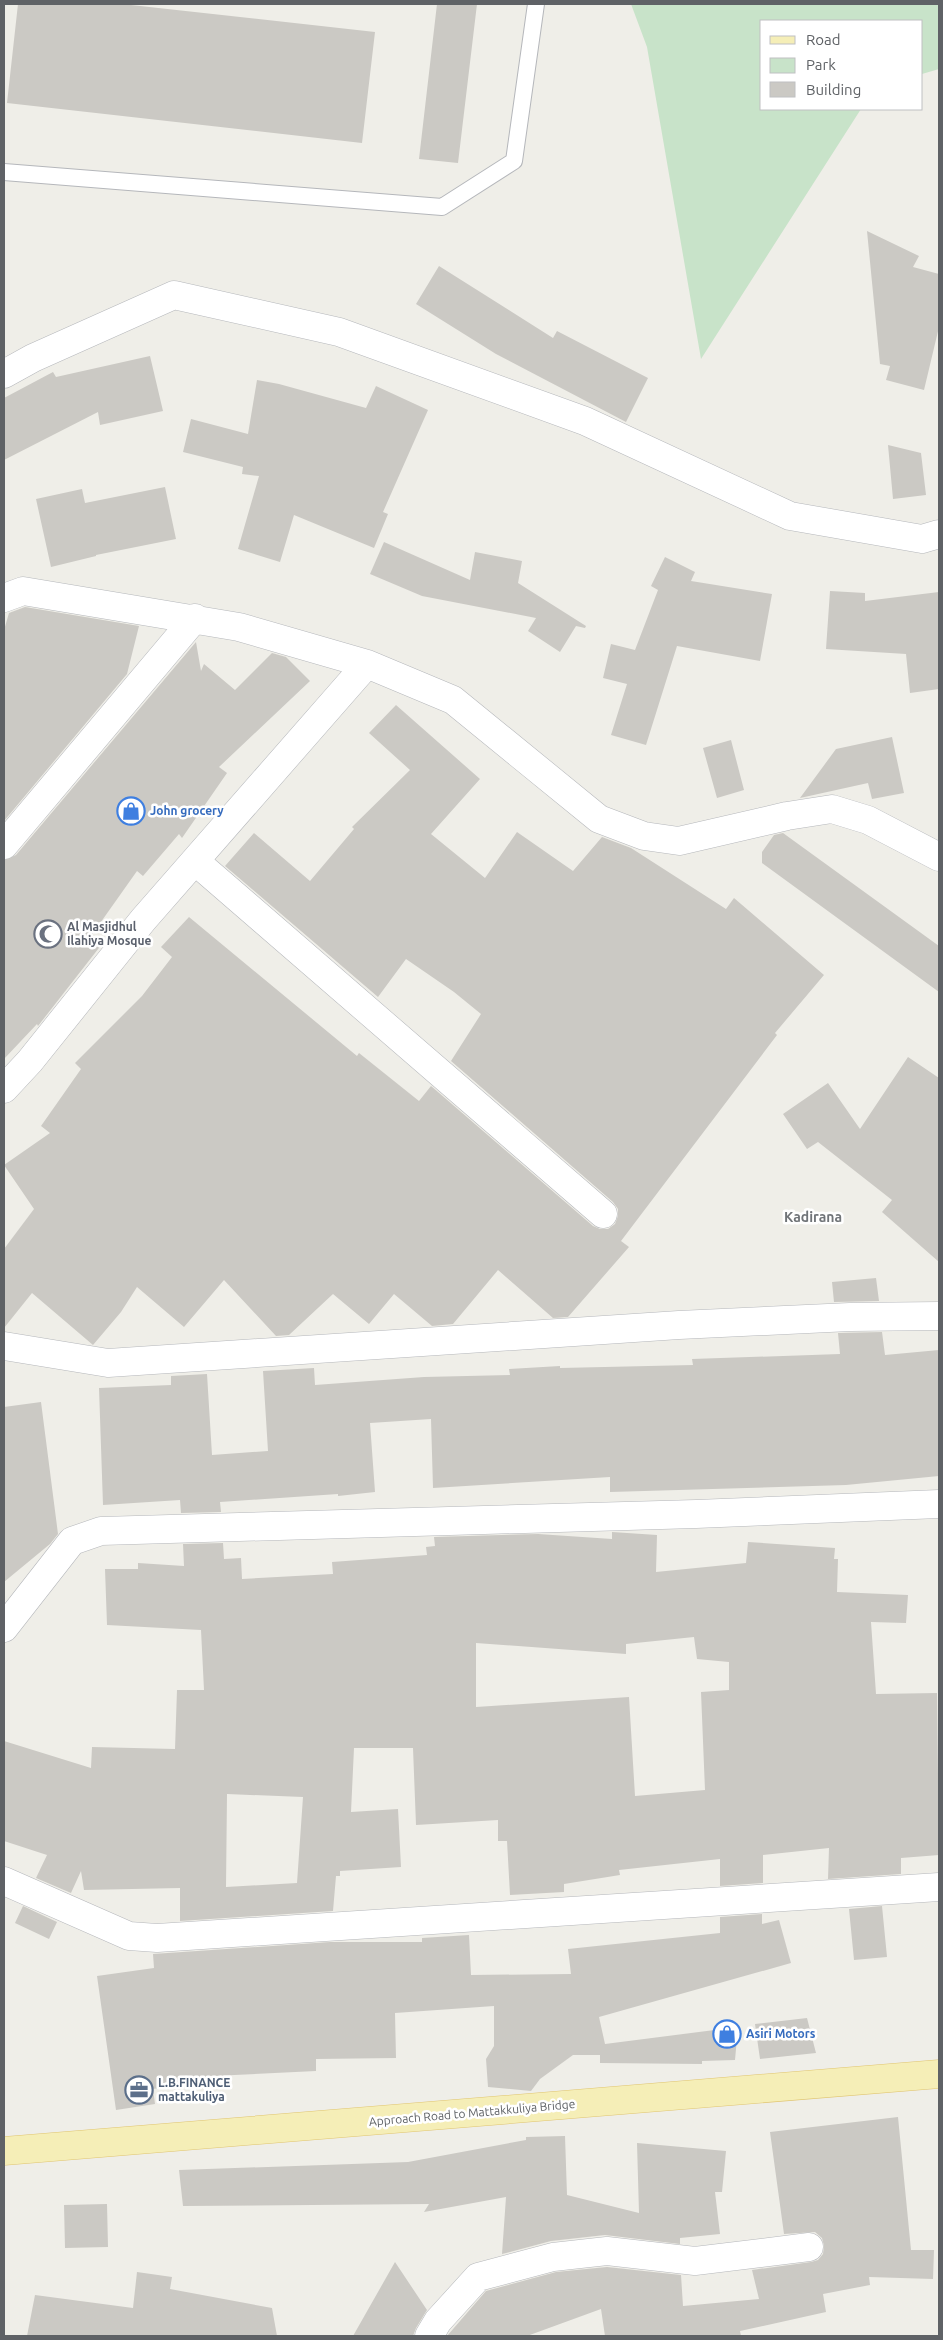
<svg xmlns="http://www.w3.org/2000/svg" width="943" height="2340" font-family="Ubuntu,sans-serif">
  <rect width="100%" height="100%" fill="#efeee8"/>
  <!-- green -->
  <path fill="#c8e3c9" d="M 631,4 L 939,4 L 939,69 L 922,74 L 922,21 L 762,21 L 762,109 L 861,109 L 701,359 L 647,47 Z"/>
  <!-- building -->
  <path fill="#cbc9c4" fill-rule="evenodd" d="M 18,4 L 122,4 L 375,32 L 362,143 L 7,103 Z
    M 437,4 L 477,4 L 458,163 L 419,159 Z
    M 867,231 L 919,256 L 913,267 L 939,274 L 939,327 L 924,390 L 886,380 L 890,366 L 880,364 Z
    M 439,266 L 553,338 L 557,331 L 648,378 L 626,422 L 496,354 L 416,304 Z
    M 150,356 L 163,411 L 100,425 L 98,412 L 4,460 L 4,398 L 53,372 L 56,377 Z
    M 257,380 L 279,384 L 366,408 L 376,386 L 428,410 L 383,512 L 388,514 L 374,548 L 294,515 L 280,562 L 238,549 L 259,476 L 242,474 L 243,467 L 183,452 L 191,419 L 248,434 Z
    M 888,445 L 921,453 L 926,495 L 893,499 Z
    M 165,487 L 176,539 L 96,555 L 96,556 L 51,567 L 36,499 L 82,489 L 85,503 Z
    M 384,542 L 470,580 L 475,552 L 522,561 L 518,583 L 586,626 L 585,628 L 576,626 L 560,652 L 528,631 L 536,618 L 422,596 L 370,574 Z
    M 665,557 L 695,572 L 691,581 L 772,594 L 760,661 L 677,646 L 646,745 L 611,735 L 627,684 L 603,678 L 611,644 L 635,650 L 658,590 L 651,586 Z
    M 830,591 L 865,593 L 865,601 L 939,592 L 939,689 L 910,693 L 906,654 L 826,649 Z
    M 25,607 L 139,626 L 127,674 L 4,821 L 4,630 L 9,613 Z
    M 196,642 L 201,671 L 204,664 L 235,690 L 272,653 L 286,657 L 310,681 L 219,767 L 227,773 L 182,838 L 179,834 L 143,876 L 137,871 L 91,936 L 102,944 L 38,1026 L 37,1024 L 4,1059 L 4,860 L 16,855 Z
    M 396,705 L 480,779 L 431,834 L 485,878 L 517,832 L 573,871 L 602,837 L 631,848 L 726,909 L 734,898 L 824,975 L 775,1033 L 777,1035 L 621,1241 L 629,1247 L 568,1317 L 553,1318 L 498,1270 L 453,1324 L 432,1326 L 394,1294 L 369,1324 L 333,1294 L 289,1335 L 276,1336 L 224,1280 L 184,1327 L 137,1287 L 121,1312 L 93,1345 L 32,1293 L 4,1328 L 4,1249 L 34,1209 L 4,1165 L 50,1133 L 41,1126 L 81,1069 L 75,1063 L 142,996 L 172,957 L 161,947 L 189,917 L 357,1056 L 359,1053 L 419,1101 L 431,1086 L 593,1226 L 600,1229 L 608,1229 L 615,1224 L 618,1216 L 618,1209 L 613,1202 L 451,1061 L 481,1014 L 454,992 L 406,959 L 378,997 L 225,866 L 254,833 L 310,881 L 354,829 L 352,827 L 410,770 L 369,733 Z
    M 892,737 L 904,793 L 872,799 L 868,783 L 800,798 L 836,749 Z
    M 731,740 L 744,790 L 717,798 L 703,748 Z
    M 783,833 L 939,946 L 939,992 L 762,863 L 762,852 L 774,835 Z
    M 908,1057 L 939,1078 L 939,1262 L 882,1212 L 892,1200 L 818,1142 L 807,1149 L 783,1114 L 828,1083 L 860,1129 Z
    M 876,1278 L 879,1301 L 834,1302 L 832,1282 Z
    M 882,1332 L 885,1355 L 939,1350 L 939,1476 L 846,1485 L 610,1492 L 610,1477 L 433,1488 L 431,1419 L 370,1423 L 375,1492 L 338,1496 L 338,1494 L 220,1502 L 221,1512 L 181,1513 L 180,1500 L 103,1505 L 99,1388 L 171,1385 L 171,1376 L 207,1374 L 212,1455 L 268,1451 L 263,1371 L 314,1368 L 315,1385 L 424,1377 L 510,1375 L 509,1369 L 560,1366 L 560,1368 L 693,1365 L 692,1359 L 840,1354 L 838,1333 Z
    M 41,1402 L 58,1534 L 50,1544 L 4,1582 L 4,1407 Z
    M 612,1532 L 657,1535 L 656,1572 L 746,1563 L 748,1542 L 835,1548 L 834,1559 L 838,1559 L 837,1592 L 908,1595 L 906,1623 L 871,1622 L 876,1694 L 937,1693 L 939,1855 L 901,1858 L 901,1874 L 828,1879 L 829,1848 L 763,1855 L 763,1883 L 720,1886 L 720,1859 L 619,1870 L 620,1875 L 564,1884 L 564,1892 L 510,1895 L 507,1841 L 498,1841 L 498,1820 L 416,1825 L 413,1748 L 354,1748 L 351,1812 L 398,1809 L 401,1867 L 340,1871 L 340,1876 L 336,1876 L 333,1911 L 180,1921 L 180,1888 L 84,1890 L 81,1871 L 71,1893 L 36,1878 L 47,1855 L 4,1841 L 4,1741 L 91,1768 L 92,1747 L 175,1749 L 177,1690 L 204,1690 L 201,1630 L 107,1625 L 105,1569 L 138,1569 L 138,1563 L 184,1566 L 183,1544 L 223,1543 L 224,1559 L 241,1558 L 242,1579 L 333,1574 L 332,1562 L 427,1555 L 426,1547 L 435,1546 L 434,1537 L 538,1534 L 612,1539 ZM 694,1637 L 697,1659 L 729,1662 L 729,1690 L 701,1692 L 705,1790 L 635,1796 L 629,1697 L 476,1707 L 476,1643 L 626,1654 L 626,1644 ZM 227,1794 L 303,1797 L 297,1883 L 226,1887 Z
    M 23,1906 L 57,1922 L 49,1939 L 15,1923 Z
    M 882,1906 L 887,1957 L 854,1960 L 849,1909 Z
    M 762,1914 L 762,1924 L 779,1920 L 791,1963 L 599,2017 L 605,2044 L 738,2027 L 735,2060 L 702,2061 L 702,2064 L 600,2063 L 600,2055 L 573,2055 L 540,2079 L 531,2091 L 488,2087 L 486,2059 L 494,2046 L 494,2006 L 395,2013 L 396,2058 L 316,2059 L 316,2071 L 213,2076 L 166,2085 L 166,2087 L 153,2089 L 155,2104 L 116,2110 L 97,1976 L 154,1968 L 153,1954 L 330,1942 L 422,1942 L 422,1938 L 469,1935 L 471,1975 L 571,1974 L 568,1949 L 720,1933 L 720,1917 Z
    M 807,2018 L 816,2053 L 760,2059 L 755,2024 Z
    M 898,2117 L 911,2250 L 934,2250 L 933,2279 L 869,2277 L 870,2285 L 823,2294 L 826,2312 L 740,2331 L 741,2336 L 605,2336 L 601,2309 L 527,2336 L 447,2336 L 486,2291 L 556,2272 L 607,2267 L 681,2275 L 683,2306 L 759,2299 L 752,2270 L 811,2262 L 818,2260 L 823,2254 L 824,2246 L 822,2238 L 815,2232 L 784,2234 L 770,2132 Z
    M 565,2136 L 567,2195 L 639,2213 L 637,2143 L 726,2151 L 722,2192 L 715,2192 L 720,2234 L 680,2238 L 680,2244 L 605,2235 L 551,2241 L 502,2254 L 506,2197 L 424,2212 L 429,2204 L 183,2206 L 179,2170 L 408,2162 L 526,2140 L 526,2137 Z
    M 107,2204 L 108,2247 L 65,2248 L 64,2205 Z
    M 395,2262 L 427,2310 L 416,2328 L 413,2336 L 353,2336 Z
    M 137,2272 L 172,2277 L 170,2289 L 272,2308 L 277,2336 L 27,2336 L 35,2295 L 133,2308 Z"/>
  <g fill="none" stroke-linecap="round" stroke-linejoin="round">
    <!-- service casing -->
    <g stroke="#b5b7bb" stroke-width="18">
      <path id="service" d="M 4,172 L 442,207 L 514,161 L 536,4"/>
    </g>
    <!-- minor casing -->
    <g stroke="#b5b7bb" stroke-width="29">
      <path id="minor" d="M 4,374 L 33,358 L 174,295 L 339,332 L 585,421 L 790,516 L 922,539 L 939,534
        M 4,598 L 23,591 L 239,627 L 367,664 L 453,700 L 599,819 L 644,836 L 679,841 L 787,816 L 832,809 L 868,820 L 939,857
        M 4,845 L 195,618
        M 195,861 L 603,1214
        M 4,1089 L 30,1061 L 143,920 L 367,664
        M 4,1346 L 108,1363 L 679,1325 L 850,1317 L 939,1316
        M 4,1628 L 72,1541 L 101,1531 L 696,1514 L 939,1504
        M 4,1881 L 129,1936 L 157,1938 L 939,1887
        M 429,2336 L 438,2321 L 478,2277 L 553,2257 L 607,2251 L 695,2261 L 809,2247"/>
    </g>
    <!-- primary casing -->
    <g stroke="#e0c571" stroke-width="29">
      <path id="primary" d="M 4,2151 L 939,2074"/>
    </g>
    <!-- service -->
    <use href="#service" stroke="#fff" stroke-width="16"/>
    <!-- minor -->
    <use href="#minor" stroke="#fff" stroke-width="28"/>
    <!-- primary -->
    <use href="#primary" stroke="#f5eeb7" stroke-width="28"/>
  </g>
  <!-- icons -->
  <defs>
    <g id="shop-ring" transform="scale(1.4375)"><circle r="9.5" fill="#fff" stroke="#3f7fe0" stroke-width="1.5"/><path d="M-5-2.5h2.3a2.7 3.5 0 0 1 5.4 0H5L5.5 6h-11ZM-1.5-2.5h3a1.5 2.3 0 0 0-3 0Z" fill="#3f7fe0"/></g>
    <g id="mosque-ring" transform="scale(1.4375)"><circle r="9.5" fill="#fff" stroke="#6b7280" stroke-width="1.5"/><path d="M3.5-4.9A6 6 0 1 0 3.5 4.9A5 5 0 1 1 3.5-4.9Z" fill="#6b7280"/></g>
    <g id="office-ring" transform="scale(1.4375)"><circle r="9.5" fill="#fff" stroke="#5c6f8a" stroke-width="1.5"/><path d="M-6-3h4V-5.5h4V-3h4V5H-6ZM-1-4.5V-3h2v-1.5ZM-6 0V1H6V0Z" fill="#5c6f8a"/></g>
  </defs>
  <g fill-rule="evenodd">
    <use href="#shop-ring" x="131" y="811"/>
    <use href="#mosque-ring" x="48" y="934"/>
    <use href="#shop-ring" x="727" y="2034"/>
    <use href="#office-ring" x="139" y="2090"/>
  </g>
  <g text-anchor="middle" stroke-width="5" stroke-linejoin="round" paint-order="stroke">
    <!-- shop labels -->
    <g font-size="12" font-weight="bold" fill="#366cbe" stroke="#fff" text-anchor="start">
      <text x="150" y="815">John grocery</text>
      <text x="746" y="2038">Asiri Motors</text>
    </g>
    <!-- worship labels -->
    <g font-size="12" font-weight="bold" fill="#5b616d" stroke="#fff" text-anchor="start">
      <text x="67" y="931">Al Masjidhul<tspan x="67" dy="14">Ilahiya Mosque</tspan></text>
    </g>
    <!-- service labels -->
    <g font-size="12" font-weight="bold" fill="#4e5e75" stroke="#fff" text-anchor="start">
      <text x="158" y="2087">L.B.FINANCE<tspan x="158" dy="14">mattakuliya</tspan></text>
    </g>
    <!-- street labels -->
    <g font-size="12" fill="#5f6266" stroke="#fff">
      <text transform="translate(472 2113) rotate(-5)" y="4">Approach Road to Mattakkuliya Bridge</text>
    </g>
    <!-- neighbourhood labels -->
    <g font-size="14" font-weight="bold" fill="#707478" stroke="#fff">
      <text x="813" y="1222">Kadirana</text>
    </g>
  </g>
  <!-- border -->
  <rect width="943" height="2340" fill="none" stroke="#5f6266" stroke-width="10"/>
  <!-- legend -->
  <rect x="760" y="20" width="162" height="90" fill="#ffffff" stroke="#bfc0c2"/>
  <rect x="770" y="36" width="25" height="8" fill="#f5eeb7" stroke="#bfc0c2"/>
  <text x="806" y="45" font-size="15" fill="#5f6266">Road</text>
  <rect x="770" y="58" width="25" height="15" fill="#c8e3c9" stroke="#bfc0c2"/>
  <text x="806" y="70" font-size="15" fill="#5f6266">Park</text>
  <rect x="770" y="82" width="25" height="15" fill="#cbc9c4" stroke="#bfc0c2"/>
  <text x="806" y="95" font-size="15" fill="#5f6266">Building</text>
</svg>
